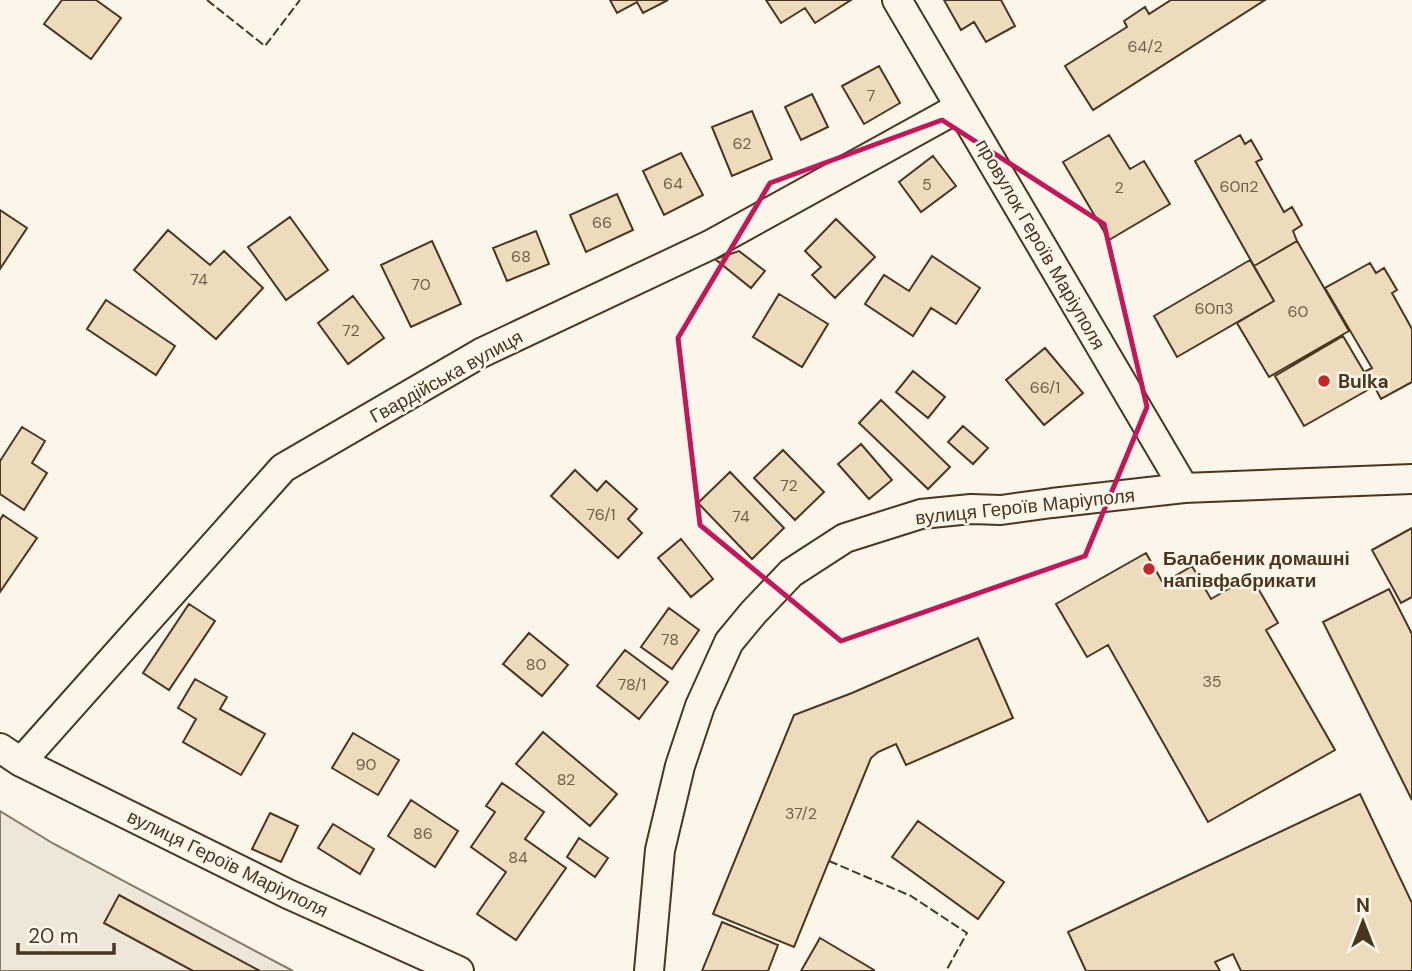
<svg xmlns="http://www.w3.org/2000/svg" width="1412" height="971" font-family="'DM Sans',sans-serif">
  <rect width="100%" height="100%" fill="#fbf6e9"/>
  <!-- green -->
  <path fill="#ede6d9" stroke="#887966" stroke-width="2" d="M 0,811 L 54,844 L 293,971 L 0,971 Z"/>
  <!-- building -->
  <path fill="#ecdcbc" stroke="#4a3520" stroke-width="2" d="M 62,0 L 96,0 L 121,18 L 91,59 L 44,24 Z
    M 610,0 L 668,0 L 643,13 L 637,2 L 617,13 Z
    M 766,0 L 851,0 L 815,23 L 805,8 L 781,23 Z
    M 944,0 L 1001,0 L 1015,26 L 986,42 L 974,22 L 961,30 Z
    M 1171,0 L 1265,0 L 1093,110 L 1065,66 L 1127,27 L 1124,21 L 1145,7 L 1149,14 Z
    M 879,66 L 900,103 L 864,124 L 842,86 Z
    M 812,94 L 828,127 L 801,140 L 785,107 Z
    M 752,111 L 772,159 L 732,176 L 712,127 Z
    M 1109,135 L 1130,169 L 1144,161 L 1170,204 L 1109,240 L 1063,162 Z
    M 1240,135 L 1245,144 L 1251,140 L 1262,159 L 1256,162 L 1284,212 L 1292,207 L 1302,225 L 1293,231 L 1297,241 L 1254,266 L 1195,161 Z
    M 681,153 L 703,195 L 664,215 L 643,171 Z
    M 933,156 L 956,186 L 921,212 L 899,182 Z
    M 617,194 L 633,230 L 586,252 L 570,215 Z
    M 0,210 L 27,228 L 0,269 Z
    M 290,217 L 328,270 L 286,300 L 248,247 Z
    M 836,219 L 875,257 L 835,298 L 812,275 L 821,267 L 805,251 Z
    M 168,230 L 210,265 L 224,251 L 263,288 L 216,339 L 134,270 Z
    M 536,231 L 549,264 L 507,281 L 493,248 Z
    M 432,241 L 461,304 L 411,327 L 381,265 Z
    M 1297,241 L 1349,331 L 1269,377 L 1237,323 L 1274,301 L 1254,266 Z
    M 739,251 L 765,271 L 751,288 L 715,259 Z
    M 932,256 L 980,288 L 956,324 L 931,308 L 913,336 L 865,304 L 884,275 L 909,291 Z
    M 1250,260 L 1274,301 L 1177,357 L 1154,316 Z
    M 1370,263 L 1376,273 L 1384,268 L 1397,290 L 1392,293 L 1412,329 L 1412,382 L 1381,399 L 1366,371 L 1372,368 L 1325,288 Z
    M 779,294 L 828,324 L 802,367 L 753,337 Z
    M 353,296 L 384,338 L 348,364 L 318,323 Z
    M 106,300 L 175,346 L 156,375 L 87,329 Z
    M 1343,336 L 1373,387 L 1304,426 L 1275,376 Z
    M 1045,348 L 1083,393 L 1044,425 L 1006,380 Z
    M 913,371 L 945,397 L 928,418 L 896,392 Z
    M 881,400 L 950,467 L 928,489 L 859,423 Z
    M 963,426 L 988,448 L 973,464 L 948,442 Z
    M 22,427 L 45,441 L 32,463 L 47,473 L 24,510 L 0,494 L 0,461 Z
    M 861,444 L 892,480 L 869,499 L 838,464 Z
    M 783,450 L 824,492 L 795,520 L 754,478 Z
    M 575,470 L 597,491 L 606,481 L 637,509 L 628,519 L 642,533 L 618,558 L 551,496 Z
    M 730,472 L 784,528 L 752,559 L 698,503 Z
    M 3,515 L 37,538 L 0,592 L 0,520 Z
    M 1412,528 L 1412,597 L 1401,603 L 1372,550 Z
    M 681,539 L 713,579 L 691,597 L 658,558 Z
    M 1146,553 L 1163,583 L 1192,566 L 1211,599 L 1251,576 L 1278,623 L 1266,630 L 1335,750 L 1208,822 L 1108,645 L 1087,657 L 1056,604 Z
    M 1389,589 L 1412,634 L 1412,800 L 1323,622 Z
    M 189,604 L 215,621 L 169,690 L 143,673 Z
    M 669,608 L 699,630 L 672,669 L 641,647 Z
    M 529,633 L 568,665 L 542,696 L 503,664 Z
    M 978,638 L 1013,718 L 906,765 L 896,744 L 878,752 L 871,758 L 794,947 L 713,914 L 794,715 L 852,693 Z
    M 625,650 L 668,682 L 639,719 L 597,686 Z
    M 195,679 L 227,697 L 220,709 L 265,734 L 241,775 L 183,742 L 196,719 L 178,708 Z
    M 543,732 L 617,794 L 590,826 L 516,764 Z
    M 353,733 L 399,760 L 378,795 L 332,768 Z
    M 502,783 L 544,812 L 525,839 L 566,868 L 516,940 L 477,914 L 506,872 L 471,847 L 495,812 L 486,806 Z
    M 1360,794 L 1412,903 L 1412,971 L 1241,971 L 1233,954 L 1215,962 L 1220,971 L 1086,971 L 1068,932 Z
    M 411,800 L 458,831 L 435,867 L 388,836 Z
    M 270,813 L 298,826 L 281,862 L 252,849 Z
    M 918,821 L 1004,882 L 978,919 L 892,857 Z
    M 333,824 L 374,849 L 360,874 L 318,848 Z
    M 579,838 L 608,858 L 595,877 L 567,857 Z
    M 119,895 L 260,971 L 193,971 L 104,923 Z
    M 722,922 L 778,945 L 768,971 L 702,971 Z
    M 820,938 L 874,970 L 874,971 L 801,971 Z"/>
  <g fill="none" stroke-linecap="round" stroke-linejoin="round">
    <!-- street casing -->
    <g stroke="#4a3520" stroke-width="32">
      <path id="street" d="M 897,0 L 1184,488
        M 0,748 L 21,762 L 288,894 L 459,971
        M 21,762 L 283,468 L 481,353 L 710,245 L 960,107
        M 649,971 L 660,850 L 680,766 L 700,706 L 729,642 L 753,613 L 791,573 L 845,538 L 921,514 L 971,509 L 1001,510 L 1052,503 L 1184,488 L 1412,479"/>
    </g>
    <!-- street -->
    <use href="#street" stroke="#fbf6e9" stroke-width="28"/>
    <!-- fence -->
    <path stroke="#4a3520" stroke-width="2" stroke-dasharray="9 3.5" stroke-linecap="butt" d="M 207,0 L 265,46 L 300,0
      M 829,861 L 911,896 L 967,933 L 946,971"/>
  </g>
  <!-- marked area -->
  <path fill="none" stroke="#c2185b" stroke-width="5" stroke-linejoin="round" d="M 942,120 L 1104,224 L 1147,407 L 1085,556 L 841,641 L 700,525 L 678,338 L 770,183 Z"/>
  <!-- markers -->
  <g fill="#c62828" stroke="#fbf6e9" stroke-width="2.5">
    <circle cx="1324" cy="381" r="7"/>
    <circle cx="1149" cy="569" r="7"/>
  </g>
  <g text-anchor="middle" stroke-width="5" stroke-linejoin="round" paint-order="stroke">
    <!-- number labels -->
    <g font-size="16" fill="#725f47">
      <text x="1145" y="52">64/2</text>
      <text x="871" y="101">7</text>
      <text x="742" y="149">62</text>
      <text x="673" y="189">64</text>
      <text x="927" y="190">5</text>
      <text x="1239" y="192">60п2</text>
      <text x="1119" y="193">2</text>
      <text x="602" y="228">66</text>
      <text x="521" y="262">68</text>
      <text x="199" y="285">74</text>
      <text x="421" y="290">70</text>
      <text x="1214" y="314">60п3</text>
      <text x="1298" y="317">60</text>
      <text x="351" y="336">72</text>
      <text x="1045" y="393">66/1</text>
      <text x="789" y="491">72</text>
      <text x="601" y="520">76/1</text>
      <text x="741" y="522">74</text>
      <text x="670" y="645">78</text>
      <text x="536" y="670">80</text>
      <text x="1212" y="687">35</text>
      <text x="632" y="690">78/1</text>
      <text x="366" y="770">90</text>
      <text x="566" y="785">82</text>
      <text x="801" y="819">37/2</text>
      <text x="423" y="839">86</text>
      <text x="518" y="863">84</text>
    </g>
    <!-- street labels -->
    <g font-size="19" fill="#4a3520" stroke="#fbf6e9">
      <text transform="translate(1041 244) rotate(60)" y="7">провулок Героїв Маріуполя</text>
      <text transform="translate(446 376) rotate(-29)" y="7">Гвардійська вулиця</text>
      <text transform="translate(1025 506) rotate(-6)" y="7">вулиця Героїв Маріуполя</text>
      <text transform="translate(228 863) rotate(26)" y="7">вулиця Героїв Маріуполя</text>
    </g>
    <!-- poi labels -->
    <g font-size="19" font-weight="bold" fill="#4a3520" stroke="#fbf6e9" text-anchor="start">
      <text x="1338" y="388">Bulka</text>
      <text x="1163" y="565">Балабеник домашні<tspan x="1163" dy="22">напівфабрикати</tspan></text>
    </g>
  </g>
  <!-- north arrow -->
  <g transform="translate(1363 922)" stroke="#fbf6e9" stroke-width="5" paint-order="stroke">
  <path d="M0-5L12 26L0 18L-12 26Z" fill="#4a3520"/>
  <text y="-10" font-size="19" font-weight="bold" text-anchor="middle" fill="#4a3520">N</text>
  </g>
  <!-- scale -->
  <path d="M18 943v10h96v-10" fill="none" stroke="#4a3520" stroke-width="3.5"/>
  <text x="28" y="943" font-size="21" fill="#4a3520" stroke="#fbf6e9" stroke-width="5" paint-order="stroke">20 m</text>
</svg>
